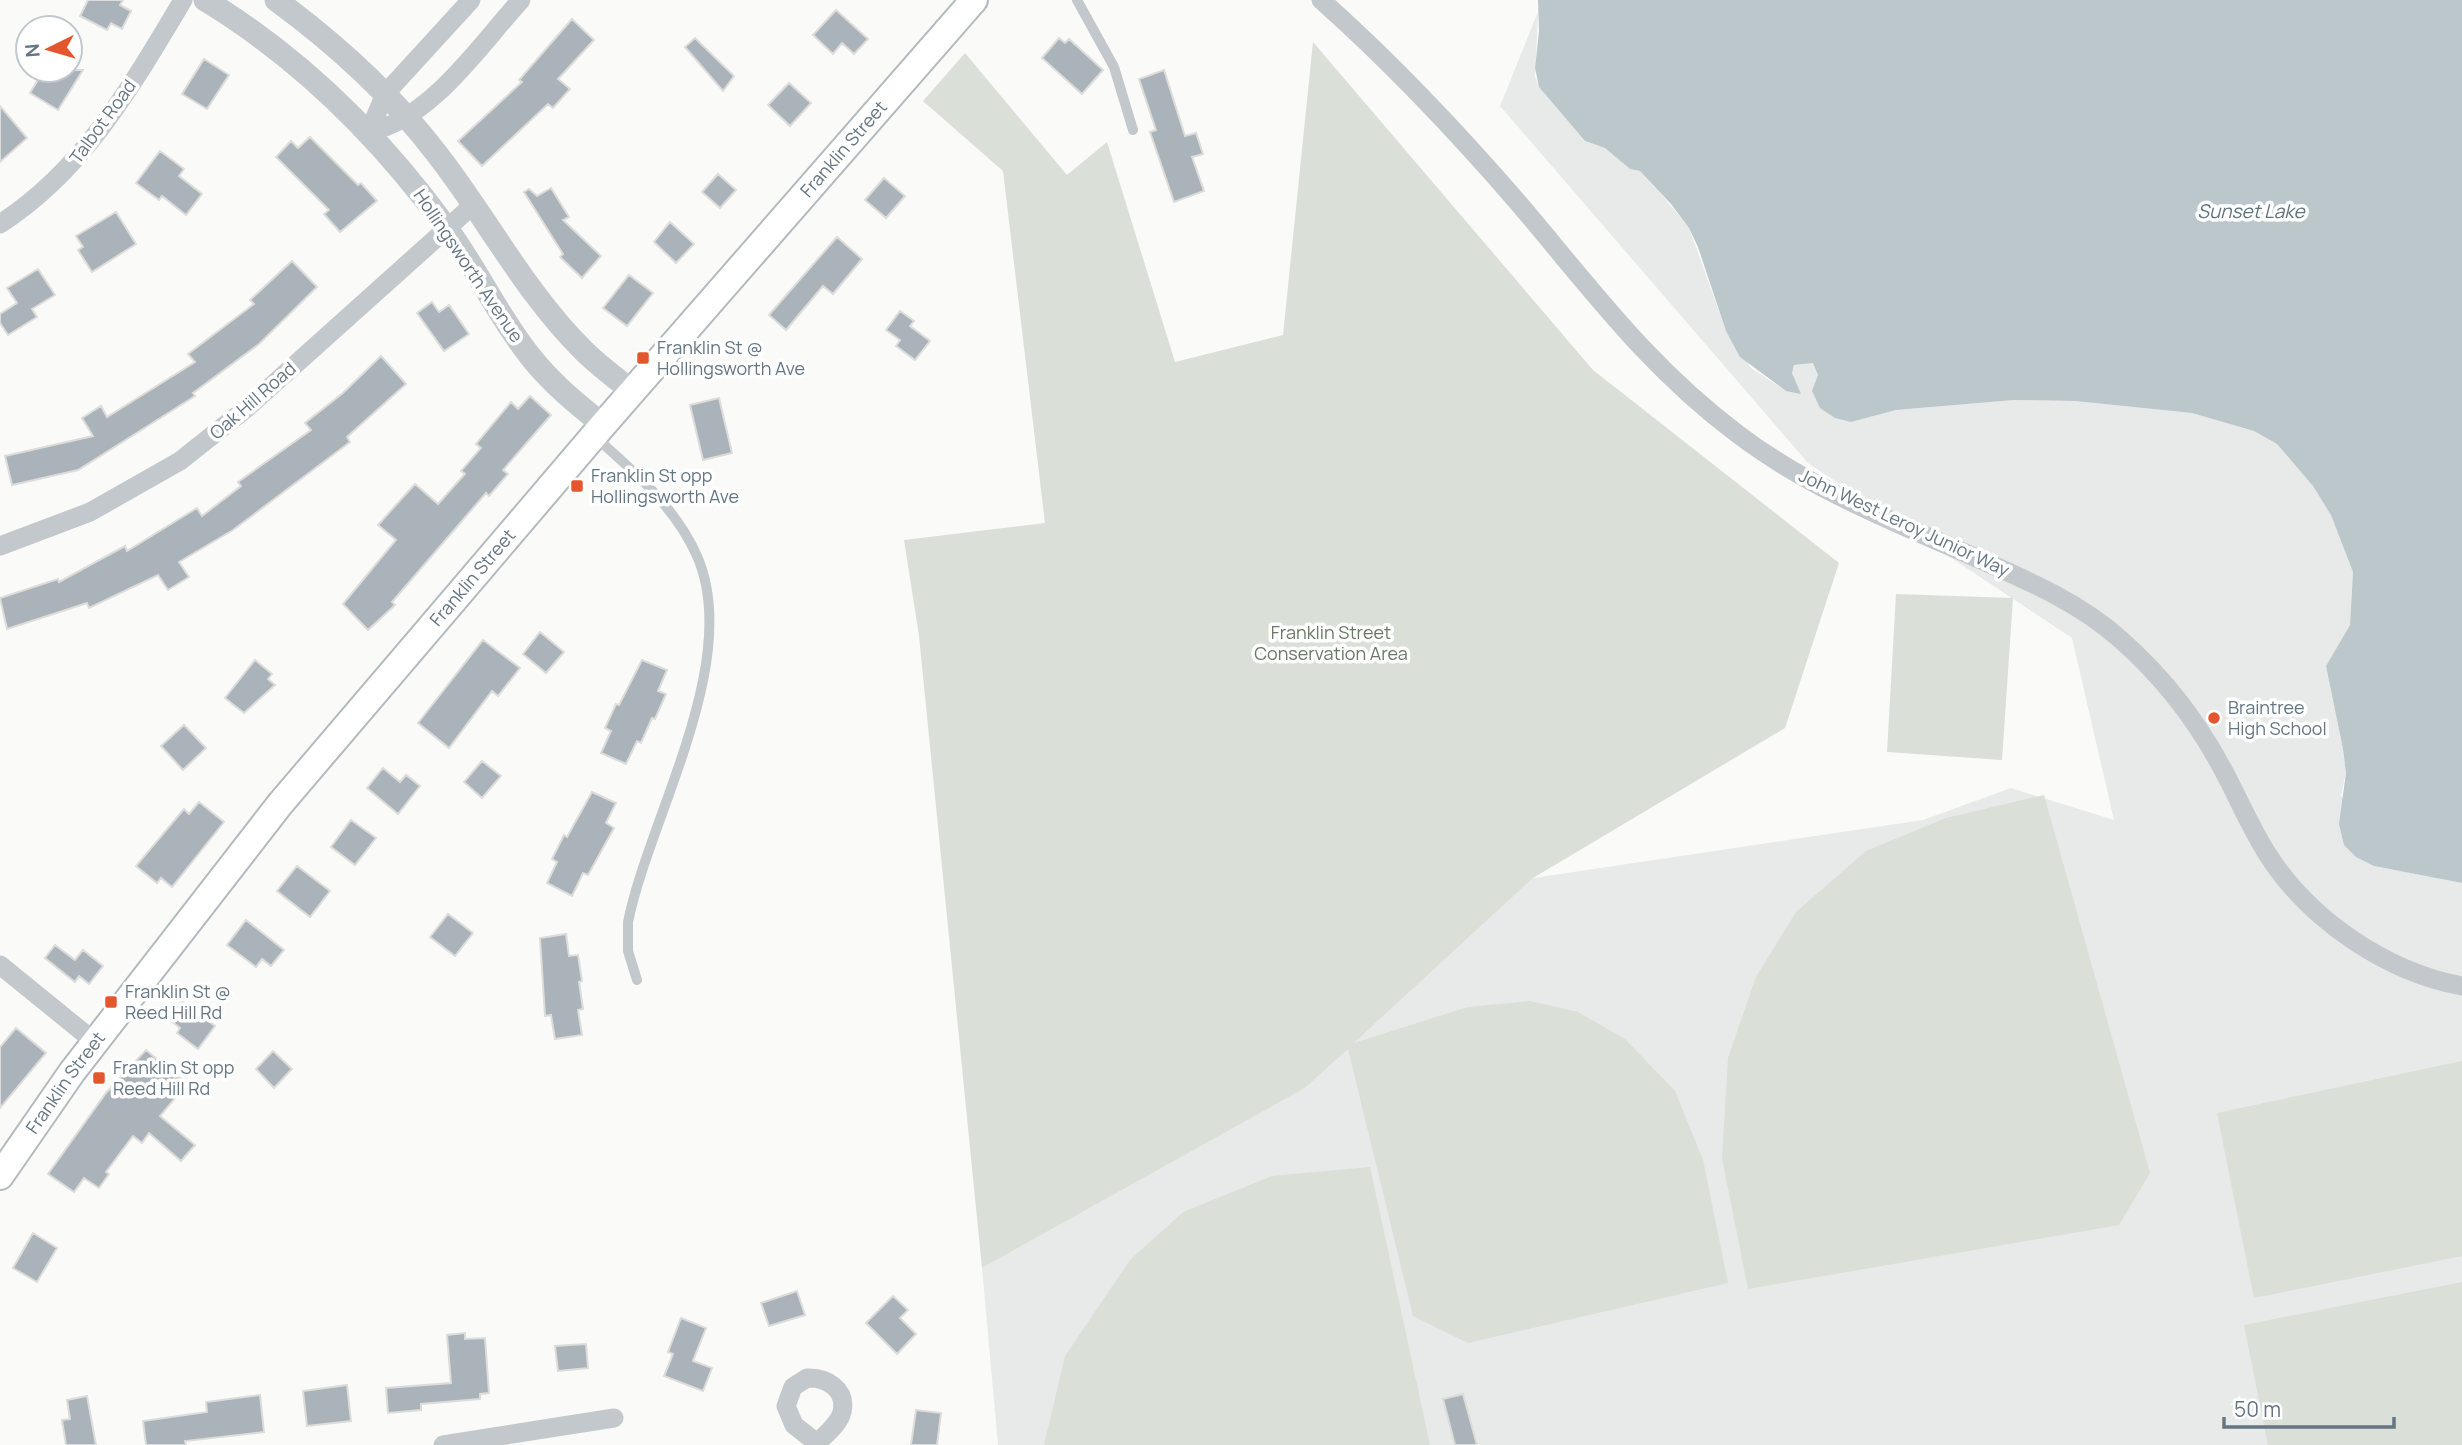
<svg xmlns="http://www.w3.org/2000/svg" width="2462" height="1445" font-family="Manrope,sans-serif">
  <rect width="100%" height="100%" fill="#fafaf8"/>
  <!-- built -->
  <path fill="#e8e9e9" d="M 1538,12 L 1535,77 L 1539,87 L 1585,141 L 1605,148 L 1630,169 L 1640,171 L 1662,195 L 1689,228 L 1726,331 L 1751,368 L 1786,391 L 1795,384 L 1792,373 L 1794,365 L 1813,363 L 1851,422 L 1896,410 L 2014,400 L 2075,401 L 2192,413 L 2254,431 L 2277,444 L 2313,486 L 2331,514 L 2353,572 L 2350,625 L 2326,666 L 2343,749 L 2346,773 L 2341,795 L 2374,866 L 2462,883 L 2462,1445 L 998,1445 L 982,1268 L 1305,1088 L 1533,878 L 1923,820 L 2011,788 L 2114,820 L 2072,638 L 1808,463 L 1500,106 Z"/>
  <!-- green -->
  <path fill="#dadfd7" d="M 1313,42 L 1593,370 L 1839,563 L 1785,728 L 1533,878 L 1354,1043 L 1468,1007 L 1530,1001 L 1578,1012 L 1625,1039 L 1675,1091 L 1703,1160 L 1728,1283 L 1468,1343 L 1413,1316 L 1348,1049 L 1305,1088 L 982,1268 L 919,636 L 904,540 L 1045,523 L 1003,171 L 923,101 L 965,53 L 1067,175 L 1107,142 L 1175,362 L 1283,335 Z
    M 1896,594 L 2013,598 L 2002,760 L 1887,752 Z
    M 2044,795 L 2150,1173 L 2119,1225 L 1748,1289 L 1722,1158 L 1728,1058 L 1756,977 L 1796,912 L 1866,851 L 1946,818 Z
    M 2462,1061 L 2462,1256 L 2254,1298 L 2217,1113 Z
    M 1370,1167 L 1430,1445 L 1044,1445 L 1065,1356 L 1130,1260 L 1183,1212 L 1272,1176 Z
    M 2462,1282 L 2462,1445 L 2268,1445 L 2244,1325 Z"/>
  <!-- water -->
  <path fill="#bbc7cb" d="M 1538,0 L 2462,0 L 2462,883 L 2374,866 L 2356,857 L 2344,845 L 2339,824 L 2346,773 L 2343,749 L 2326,666 L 2350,625 L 2353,572 L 2331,515 L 2313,486 L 2277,444 L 2254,431 L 2192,413 L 2075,401 L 2014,400 L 1896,410 L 1851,422 L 1835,418 L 1820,408 L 1812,391 L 1818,375 L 1813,363 L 1794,365 L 1792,373 L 1801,394 L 1786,391 L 1740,357 L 1726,331 L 1698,247 L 1689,228 L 1671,204 L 1640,171 L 1630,169 L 1605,148 L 1585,141 L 1539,87 L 1535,68 L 1539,31 Z"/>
  <!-- building -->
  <path fill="#aab3b9" stroke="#dcdcda" stroke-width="2" d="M 88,0 L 123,0 L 120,5 L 131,11 L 122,29 L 111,23 L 107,30 L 80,16 Z
    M 836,10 L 868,39 L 854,54 L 842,43 L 833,54 L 813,35 Z
    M 572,19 L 594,40 L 558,79 L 570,89 L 553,108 L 548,104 L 482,166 L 458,141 L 522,82 L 519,80 Z
    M 695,38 L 734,76 L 723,91 L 685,47 Z
    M 1059,38 L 1065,43 L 1069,39 L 1103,70 L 1082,94 L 1042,58 Z
    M 204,59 L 229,75 L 207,109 L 182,94 Z
    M 44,70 L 83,70 L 58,110 L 30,93 Z
    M 1164,70 L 1185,136 L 1196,133 L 1203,154 L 1192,157 L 1204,191 L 1174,202 L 1150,132 L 1156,130 L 1139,79 Z
    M 789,83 L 811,103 L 790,126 L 768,105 Z
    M 0,106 L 27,138 L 0,162 Z
    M 310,137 L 358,185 L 361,183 L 377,201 L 340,232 L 324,214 L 329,210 L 276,157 L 291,141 L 298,148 Z
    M 160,151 L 184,169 L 179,176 L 202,194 L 186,215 L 162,196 L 159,200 L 136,183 Z
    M 718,174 L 736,190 L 720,208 L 702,192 Z
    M 884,178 L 905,196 L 886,218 L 865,200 Z
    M 551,188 L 569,217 L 563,220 L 601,256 L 582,278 L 560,257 L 563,254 L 524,192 L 529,189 L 537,196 Z
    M 116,212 L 136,244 L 92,272 L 78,250 L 83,247 L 76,236 Z
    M 670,222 L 694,244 L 676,263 L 654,242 Z
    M 837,237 L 862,259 L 833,294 L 823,286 L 786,330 L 769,315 Z
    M 292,261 L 317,287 L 259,344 L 193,393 L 195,396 L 78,470 L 12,485 L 5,456 L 93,436 L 82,418 L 101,406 L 107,417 L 195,362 L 188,354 L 254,304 L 250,300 Z
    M 38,269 L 55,295 L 32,309 L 37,317 L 8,335 L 0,323 L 0,314 L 17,303 L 7,288 Z
    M 629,275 L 653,293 L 627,326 L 603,308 Z
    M 432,302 L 439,312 L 449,305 L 469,334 L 444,351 L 417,313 Z
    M 900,311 L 914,321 L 910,326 L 930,341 L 915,360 L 896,346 L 900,340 L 886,330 Z
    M 381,356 L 406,384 L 347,437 L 350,442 L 233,530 L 179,562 L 189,577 L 168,590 L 158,575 L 89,608 L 87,603 L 7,629 L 0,598 L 58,579 L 59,582 L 125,546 L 127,551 L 197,508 L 202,516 L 241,486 L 238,482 L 311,430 L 305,423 L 343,393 Z
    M 530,396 L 551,415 L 503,470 L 508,474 L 489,496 L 486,493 L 392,602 L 395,605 L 368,630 L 343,604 L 396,540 L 378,525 L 415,484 L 438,504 L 465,474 L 461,471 L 481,448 L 476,444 L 511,402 L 518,409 Z
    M 719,398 L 732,453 L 703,460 L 690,405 Z
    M 540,632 L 564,652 L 546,673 L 523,654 Z
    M 483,640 L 520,668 L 498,696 L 492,691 L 449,748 L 418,723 Z
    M 255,660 L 272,674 L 268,679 L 275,685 L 244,713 L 225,698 Z
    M 642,660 L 667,670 L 658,691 L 666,694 L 655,719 L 652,718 L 641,743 L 637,741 L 626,764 L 601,753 L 611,731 L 605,728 L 616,704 L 619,705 Z
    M 184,725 L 206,748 L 183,770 L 161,746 Z
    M 482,761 L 501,776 L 482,798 L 464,782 Z
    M 383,768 L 400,782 L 406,775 L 420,786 L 398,814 L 367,788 Z
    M 592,792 L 616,803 L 606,823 L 614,828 L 588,875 L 583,873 L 572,896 L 547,883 L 557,862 L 552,859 L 564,835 L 567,837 Z
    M 199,802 L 224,822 L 172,887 L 161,878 L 157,883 L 136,866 L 184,809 L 189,814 Z
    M 351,820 L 376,838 L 355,865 L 331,847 Z
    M 297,866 L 330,891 L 310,917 L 277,891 Z
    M 448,914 L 473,933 L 455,956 L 430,937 Z
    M 246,920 L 284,950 L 271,966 L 262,959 L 256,967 L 227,945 Z
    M 566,934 L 569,956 L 578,955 L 582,981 L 579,982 L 583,1009 L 578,1010 L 582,1035 L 555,1039 L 551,1015 L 545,1016 L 540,938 Z
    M 55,945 L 75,960 L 83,950 L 103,966 L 89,984 L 79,976 L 75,982 L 45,958 Z
    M 182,1001 L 215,1026 L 198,1049 L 177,1033 L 180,1028 L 169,1019 Z
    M 16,1028 L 46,1053 L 0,1108 L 0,1047 Z
    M 146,1050 L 187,1084 L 160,1116 L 195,1145 L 181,1161 L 149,1133 L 142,1143 L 133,1136 L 106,1172 L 109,1174 L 99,1188 L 84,1178 L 74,1192 L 48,1174 L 106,1093 Z
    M 273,1051 L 292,1069 L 274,1088 L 256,1069 Z
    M 33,1233 L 57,1248 L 37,1282 L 13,1268 Z
    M 797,1291 L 805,1315 L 769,1326 L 761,1303 Z
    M 893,1296 L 908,1310 L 900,1318 L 916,1334 L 897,1354 L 866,1323 Z
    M 681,1318 L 706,1328 L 693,1361 L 712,1368 L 703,1391 L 664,1376 L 673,1354 L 668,1352 Z
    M 465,1333 L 465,1339 L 485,1338 L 489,1393 L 480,1394 L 480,1399 L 421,1404 L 421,1410 L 388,1413 L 386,1388 L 451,1383 L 447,1335 Z
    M 586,1344 L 588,1368 L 558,1371 L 555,1346 Z
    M 347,1385 L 351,1421 L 307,1426 L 303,1391 Z
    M 1463,1394 L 1477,1445 L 1455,1445 L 1443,1399 Z
    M 260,1395 L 264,1432 L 185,1441 L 186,1445 L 146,1445 L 143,1421 L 207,1412 L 206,1402 Z
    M 87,1396 L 96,1445 L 66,1445 L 62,1420 L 70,1419 L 67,1400 Z
    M 916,1410 L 941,1413 L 937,1445 L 911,1445 Z"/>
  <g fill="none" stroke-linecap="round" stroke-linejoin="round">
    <!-- secondary casing -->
    <g stroke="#b3babf" stroke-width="30">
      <g id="secondary">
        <path id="s1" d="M 0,1176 L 72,1072 L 280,804 L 603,425 L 974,0"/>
      </g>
    </g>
    <!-- service -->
    <path stroke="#c3c8cc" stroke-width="10" d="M 1077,0 L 1114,67 L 1133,130
      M 594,436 C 633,470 676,508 697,556 C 743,661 649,818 628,922 L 628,951 L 637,980"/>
    <!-- minor -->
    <path stroke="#c3c8cc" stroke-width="19" d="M 471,0 L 385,94 L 369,132 C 431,119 479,46 521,0
      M 1321,0 C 1393,64 1458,133 1521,206 C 1592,290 1649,368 1739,435 C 1809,488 1892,521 1972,556 C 2024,579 2077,601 2120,639 C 2161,675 2195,718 2221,766 C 2237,795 2250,827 2268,855 C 2310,920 2386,972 2462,986
      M 0,224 C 85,169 132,85 183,0
      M 0,546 L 90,512 L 180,461 L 248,407 L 473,205
      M 0,965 L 95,1042
      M 807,1378 C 826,1377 847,1389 842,1412 C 839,1424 826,1434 817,1443 L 794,1425 L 786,1406 L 793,1387 Z
      M 443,1445 L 614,1418"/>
    <!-- tertiary -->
    <path stroke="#c3c8cc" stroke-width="23" d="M 205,0 C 301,58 380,137 446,227 C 477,269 498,316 530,356 C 551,383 577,404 603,425
      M 276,0 C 336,44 392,95 437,154 C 487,218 525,293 584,351 C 599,366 616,378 633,392"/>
    <!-- secondary -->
    <use href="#secondary" stroke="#fff" stroke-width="26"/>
  </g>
  <!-- markers -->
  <g fill="#e4572e" stroke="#fff" stroke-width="2.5">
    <rect x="636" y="351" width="14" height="14" rx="3.5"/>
    <rect x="570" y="479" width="14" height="14" rx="3.5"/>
    <circle cx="2214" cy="718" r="7"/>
    <rect x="104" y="995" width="14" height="14" rx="3.5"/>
    <rect x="92" y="1071" width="14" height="14" rx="3.5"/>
  </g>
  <g text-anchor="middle" stroke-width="7" stroke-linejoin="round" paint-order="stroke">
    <!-- street labels -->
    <g font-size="18" fill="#657683" stroke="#fff">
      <text transform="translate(103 122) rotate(-54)" y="6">Talbot Road</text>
      <text dy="6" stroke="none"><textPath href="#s1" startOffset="1330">Franklin Street</textPath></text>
      <text transform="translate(468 266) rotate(56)" y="6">Hollingsworth Avenue</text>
      <text transform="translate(253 401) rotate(-41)" y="6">Oak Hill Road</text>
      <text transform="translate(1904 523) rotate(25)" y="6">John West Leroy Junior Way</text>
      <text dy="6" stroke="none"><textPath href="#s1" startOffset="763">Franklin Street</textPath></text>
      <text dy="6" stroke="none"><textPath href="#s1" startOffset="114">Franklin Street</textPath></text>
    </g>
    <!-- poi labels -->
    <g font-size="18" fill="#657683" stroke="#fff" text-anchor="start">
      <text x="657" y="354">Franklin St @<tspan x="657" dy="21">Hollingsworth Ave</tspan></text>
      <text x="591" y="482">Franklin St opp<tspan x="591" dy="21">Hollingsworth Ave</tspan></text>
      <text x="2228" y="714">Braintree<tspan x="2228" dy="21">High School</tspan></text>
      <text x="125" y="998">Franklin St @<tspan x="125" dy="21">Reed Hill Rd</tspan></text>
      <text x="113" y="1074">Franklin St opp<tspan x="113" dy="21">Reed Hill Rd</tspan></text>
    </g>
    <!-- park labels -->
    <g font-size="18" fill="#687a64" stroke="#fff">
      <text x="1331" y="639">Franklin Street<tspan x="1331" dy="21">Conservation Area</tspan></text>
    </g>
    <!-- water labels -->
    <g font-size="19" font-style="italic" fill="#60757c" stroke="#fff">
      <text x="2251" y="218">Sunset Lake</text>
    </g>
  </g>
  <!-- north arrow -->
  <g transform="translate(49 49) rotate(265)"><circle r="33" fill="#ffffff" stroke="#c1c8cd" stroke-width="2"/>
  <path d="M0-5L12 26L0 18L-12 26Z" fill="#e4572e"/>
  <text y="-10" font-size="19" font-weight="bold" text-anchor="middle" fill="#657683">N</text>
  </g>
  <!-- scale -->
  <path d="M2224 1417v10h170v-10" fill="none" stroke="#657683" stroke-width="3.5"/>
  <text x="2234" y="1417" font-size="21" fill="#657683" stroke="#ffffff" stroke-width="5" paint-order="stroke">50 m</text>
</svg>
